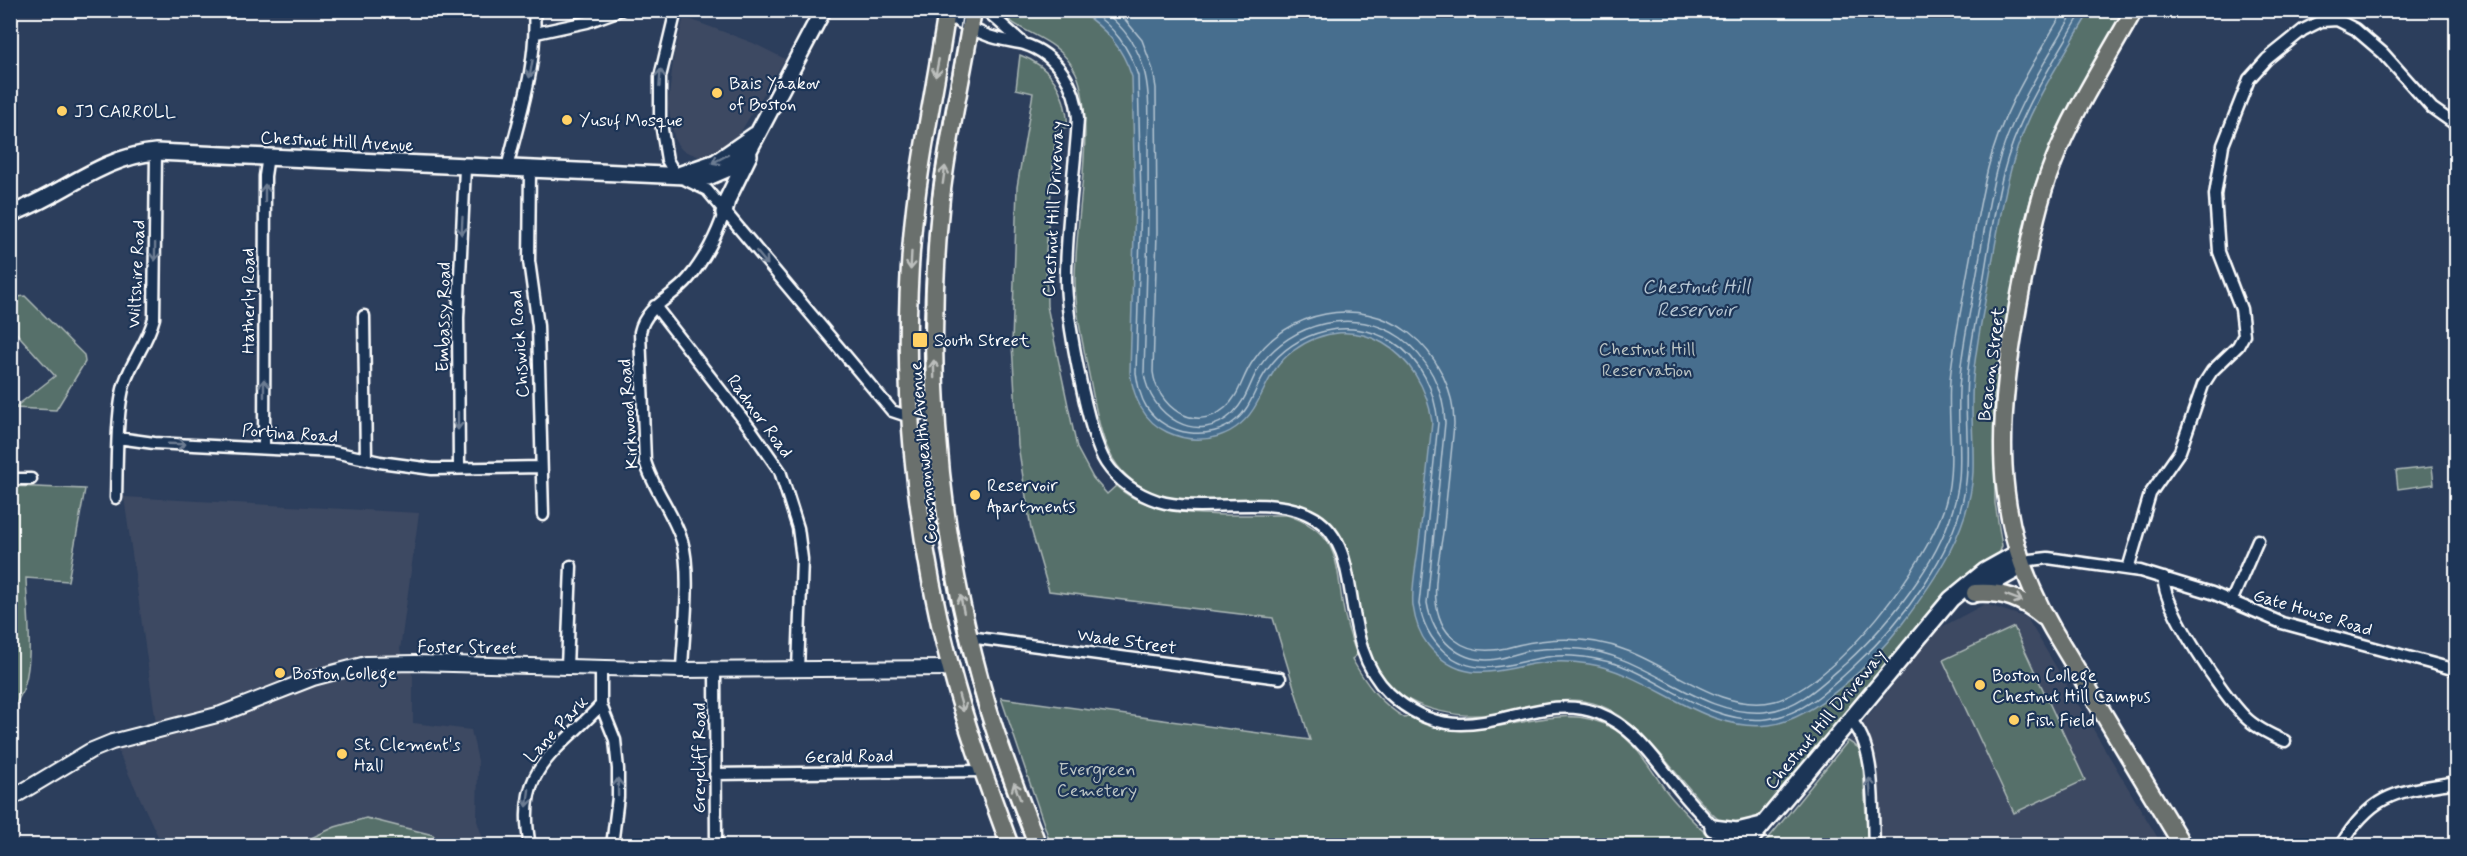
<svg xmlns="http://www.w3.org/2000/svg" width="2467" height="856" font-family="Mynerve,sans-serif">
  <rect width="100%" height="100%" fill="#2c3e5c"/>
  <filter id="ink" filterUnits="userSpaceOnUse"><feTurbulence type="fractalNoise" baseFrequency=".0167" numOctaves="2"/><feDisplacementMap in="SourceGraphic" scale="12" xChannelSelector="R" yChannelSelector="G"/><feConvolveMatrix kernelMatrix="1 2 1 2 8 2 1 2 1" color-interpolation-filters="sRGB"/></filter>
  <g filter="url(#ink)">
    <!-- built -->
    <path fill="#3d4962" d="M 684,17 L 753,43 L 785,59 L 738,136 L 715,154 L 700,157 L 682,150 L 675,141 L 668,105 L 674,54 Z
      M 124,497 L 419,513 L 400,650 L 413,676 L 413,723 L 471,730 L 478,761 L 477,821 L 485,845 L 162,845 L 117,749 L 158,737 Z
      M 1985,604 L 2027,618 L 2162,845 L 1868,845 L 1862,755 L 1854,743 L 1848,741 L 1938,629 Z"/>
    <!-- green -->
    <path fill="#576f6b" stroke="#abb7b5" stroke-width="1.5" d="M 1000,11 L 2123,11 L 2057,129 L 2033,190 L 2024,224 L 1994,398 L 1995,503 L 2002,546 L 1999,554 L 1951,590 L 1758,818 L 1740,825 L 1726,826 C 1683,792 1649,723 1599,705 C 1567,693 1533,707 1501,713 C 1462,720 1414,711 1386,683 C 1334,629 1386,539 1298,505 L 1167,498 C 1112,481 1103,446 1093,395 C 1086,357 1076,320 1075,282 C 1074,229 1097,118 1076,73 C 1058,35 1020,36 1000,11 Z
      M 1020,55 C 1053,67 1066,94 1068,127 L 1056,130 L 1046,251 L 1047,306 L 1077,448 L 1093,478 L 1107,494 L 1116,486 C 1155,522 1237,514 1287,515 C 1336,531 1336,557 1342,601 C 1345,620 1350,637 1357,655 L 1352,659 C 1366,684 1380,703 1405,718 L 1409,716 C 1483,756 1552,691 1614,729 C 1636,743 1649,767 1664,788 C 1679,809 1700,827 1717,845 L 1051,845 L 1001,698 L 1310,740 L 1273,618 L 1049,591 L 1031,529 L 1018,445 L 1012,344 L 1017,187 L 1033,93 L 1016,89 Z
      M 25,296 L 84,355 L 85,362 L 56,410 L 14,408 L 55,376 L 11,327 L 11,298 Z
      M 2432,467 L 2434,484 L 2398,489 L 2396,471 Z
      M 11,486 L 85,489 L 68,581 L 26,578 C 27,615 39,682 11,709 Z
      M 2014,627 L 2085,780 L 2014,813 L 1943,660 Z
      M 1848,741 L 1859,748 L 1862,755 L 1868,845 L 1763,845 Z
      M 366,818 L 433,835 L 440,845 L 296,845 L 335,827 Z"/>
    <!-- water -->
    <path fill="#466e8e" stroke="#90a8bb" stroke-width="1.5" d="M 1079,11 L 2090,11 C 2062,59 2028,108 2013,162 C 2002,199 1997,237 1990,274 C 1984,309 1976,344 1973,379 C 1970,410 1974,441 1973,472 C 1970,529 1936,579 1902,624 C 1874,661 1816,719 1769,725 C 1702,733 1652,674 1589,664 C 1571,661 1551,661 1533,664 C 1492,672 1459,684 1428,645 C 1420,635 1415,620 1413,606 C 1411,585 1417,563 1419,542 C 1424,502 1428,462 1432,422 C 1423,352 1356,305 1293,351 C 1273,366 1268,383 1257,403 C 1239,437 1201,448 1167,432 C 1143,421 1134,398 1130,373 L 1135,200 L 1132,77 C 1122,46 1105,28 1079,11 Z"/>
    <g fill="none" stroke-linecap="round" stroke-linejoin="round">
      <!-- shore -->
      <path stroke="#b5c5d2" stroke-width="1.5" d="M 1089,10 C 1114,27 1129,47 1138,76 L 1141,200 L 1136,373 C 1138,385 1140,397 1147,408 C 1166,436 1211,442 1236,420 C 1252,407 1255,386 1267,370 C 1294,330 1351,316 1393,342 C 1421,359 1435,391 1438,423 L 1419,604 C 1426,642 1453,671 1494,667 C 1521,664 1544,654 1572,656 C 1589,657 1604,660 1620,665 C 1668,683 1712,725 1767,719 C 1803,715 1828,690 1854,666 C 1902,622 1958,550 1966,482 C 1970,448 1964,413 1967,378 C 1970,346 1977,314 1983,282 C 1989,246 1994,210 2003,174 C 2018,114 2053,63 2083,10
        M 1102,10 C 1123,26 1139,47 1145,74 C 1151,100 1148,129 1148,156 C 1149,228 1146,300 1144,373 C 1150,416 1197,447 1233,413 C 1247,400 1250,381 1260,366 C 1290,322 1356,306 1401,338 C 1428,358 1444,389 1445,423 L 1427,603 C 1433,638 1459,665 1497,659 C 1509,657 1520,652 1532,650 C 1548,648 1564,648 1580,649 C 1646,654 1699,717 1764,712 C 1798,709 1821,685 1845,664 C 1894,619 1952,548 1959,479 C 1962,445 1956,411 1960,377 C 1962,346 1970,314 1975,283 C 1982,246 1987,208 1996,171 C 2011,113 2045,62 2075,10
        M 1117,10 L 1142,40 L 1153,70 L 1156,88 L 1157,232 L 1153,372 C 1157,406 1194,434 1225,408 C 1240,396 1242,376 1253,361 C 1287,310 1360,296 1409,333 C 1437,354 1454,390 1454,424 C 1451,458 1447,491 1444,525 C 1440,561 1422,613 1455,640 C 1470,652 1488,652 1506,648 C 1546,637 1586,635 1625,650 C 1673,667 1721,714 1775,701 C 1836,685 1931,560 1946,501 C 1956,461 1947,420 1950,380 C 1953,346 1961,313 1966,280 C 1973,243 1979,205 1988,168 C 2002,110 2035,61 2064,10"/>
      <!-- minor casing -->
      <g stroke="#fff" stroke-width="15">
        <path id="minor" d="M 676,10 L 660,77 L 660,117 L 667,160 L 676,175 L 707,190 L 892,411 L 904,415 L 936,412
          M 986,10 L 1024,44
          M 946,15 C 958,21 971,29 984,34 C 997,40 1011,41 1024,44 C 1057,54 1076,86 1078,118 C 1075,171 1066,225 1066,278 C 1066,315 1087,434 1106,463 C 1118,481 1137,494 1158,501 C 1205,515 1273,492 1315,518 C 1368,551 1335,641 1389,693 C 1464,764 1528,687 1598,713 C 1637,728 1657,763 1683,794 C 1698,812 1715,829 1732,846
          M 536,33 L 587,22 L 620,10
          M 507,168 C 519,117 538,64 534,10
          M 530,170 L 529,261 L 538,326 L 543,515
          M 655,306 L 750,428 L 780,471 L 798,528 L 802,559 L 798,670
          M 364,316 L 366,459
          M 118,438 L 154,443 L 334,452 L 380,462 L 432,469 L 541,467
          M 264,447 L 265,176 L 268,156
          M 459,467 L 458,318 L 465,168
          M 10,479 L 31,479
          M 116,498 C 117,468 116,409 125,382 C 133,359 148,342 154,318 L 156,152
          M 2022,561 L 2048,558 L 2140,571 L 2212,593 L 2282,623 L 2456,670
          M 2128,569 L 2150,494 L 2180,451 L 2203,385 L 2212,371 L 2238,346 L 2244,335 L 2241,309 L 2219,252 L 2215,195 L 2223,145 L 2249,79 L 2267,59 L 2303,30 L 2321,21 L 2337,20 L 2355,29 L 2383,53 L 2432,108 L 2456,125
          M 2164,578 C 2160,603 2225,698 2245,717 C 2256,728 2271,735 2285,741
          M 2231,602 L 2258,540
          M 969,637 L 1280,678
          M 567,667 L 571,566
          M 601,668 L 601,705 L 615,740 L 618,769 L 618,797 L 612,846
          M 682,670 C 683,635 692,573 682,541 C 673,512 653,489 645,461 L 640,332 C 646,305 673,298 689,278 C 704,260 717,235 724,213
          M 715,670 L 716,846
          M 1850,720 C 1877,745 1872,809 1874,846
          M 715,774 L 983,771
          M 530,846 C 515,768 554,755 601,705
          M 2340,846 C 2374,791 2397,792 2456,782"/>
      </g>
      <!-- tertiary casing -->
      <g stroke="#fff" stroke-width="18">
        <path id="tertiary" d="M 10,799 L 90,751 L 112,742 L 221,714 L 313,678 L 366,664 L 415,663 L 682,670 L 951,668"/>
      </g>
      <!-- secondary casing -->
      <g stroke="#fff" stroke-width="20">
        <path id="secondary" d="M 681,174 L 716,162 L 755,135
          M 724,213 L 727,200 L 749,155
          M 10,214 C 61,196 100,157 156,152 L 708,177 L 736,165 L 747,154 L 823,10
          M 1972,595 L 2023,566
          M 1713,828 L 1737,831 L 1762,825
          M 1745,846 L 1951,599 L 1985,571 L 2019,552"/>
      </g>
      <!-- primary casing -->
      <g stroke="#fff" stroke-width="21">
        <path id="primary" d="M 947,10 C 936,87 918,162 912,239 C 900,381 914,527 950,665 C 966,727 988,786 1010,846
          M 973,10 C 963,73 948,135 941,198 C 924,369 938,540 987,705 C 1001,753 1020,799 1038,846
          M 2134,10 C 2106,61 2074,109 2053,163 C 2036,205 2029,250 2020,295 C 1998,415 1987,518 2053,630 L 2183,846
          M 1975,593 C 2003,591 2023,599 2044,617"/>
      </g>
      <!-- minor -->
      <use href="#minor" stroke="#1d3557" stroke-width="10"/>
      <!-- tertiary -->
      <use href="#tertiary" stroke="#1d3557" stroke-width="14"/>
      <!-- secondary -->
      <use href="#secondary" stroke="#1d3557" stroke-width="15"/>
      <!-- primary -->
      <use href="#primary" stroke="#6b706d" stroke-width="16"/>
      <!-- tram -->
      <path stroke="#fff" stroke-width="1.5" d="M 963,10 C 952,87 934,162 928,239 C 915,396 931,554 977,705 C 991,752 1009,799 1027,846"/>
    </g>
    <!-- one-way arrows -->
    <defs><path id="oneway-shaft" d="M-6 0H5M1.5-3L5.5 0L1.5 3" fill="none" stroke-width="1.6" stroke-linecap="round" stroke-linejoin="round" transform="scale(1.5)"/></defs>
    <g stroke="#bcbfbd">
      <use href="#oneway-shaft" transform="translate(937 68) rotate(101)"/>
      <use href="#oneway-shaft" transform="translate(944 175) rotate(-82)"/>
      <use href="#oneway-shaft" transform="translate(911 261) rotate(93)"/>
      <use href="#oneway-shaft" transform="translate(934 369) rotate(-91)"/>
      <use href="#oneway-shaft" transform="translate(2014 598) rotate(21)"/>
      <use href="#oneway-shaft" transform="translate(962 604) rotate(-102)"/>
      <use href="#oneway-shaft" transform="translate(961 703) rotate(74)"/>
      <use href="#oneway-shaft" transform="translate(1017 791) rotate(-111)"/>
    </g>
    <g stroke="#6c7c92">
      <use href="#oneway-shaft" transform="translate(531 69) rotate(100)"/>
      <use href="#oneway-shaft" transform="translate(660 78) rotate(-86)"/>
      <use href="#oneway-shaft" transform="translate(720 159) rotate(152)"/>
      <use href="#oneway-shaft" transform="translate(265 193) rotate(-90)"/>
      <use href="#oneway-shaft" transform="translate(462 226) rotate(93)"/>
      <use href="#oneway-shaft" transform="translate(155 252) rotate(91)"/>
      <use href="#oneway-shaft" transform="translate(762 258) rotate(50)"/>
      <use href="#oneway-shaft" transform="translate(264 388) rotate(-90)"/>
      <use href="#oneway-shaft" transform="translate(458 421) rotate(90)"/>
      <use href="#oneway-shaft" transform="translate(177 444) rotate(2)"/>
      <use href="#oneway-shaft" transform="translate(618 787) rotate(-91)"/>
      <use href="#oneway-shaft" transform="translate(1870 787) rotate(-94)"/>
      <use href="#oneway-shaft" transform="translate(528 798) rotate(97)"/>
    </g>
  </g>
  <!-- markers -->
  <g fill="#ffd166" stroke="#1d3557" stroke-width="2">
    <circle cx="717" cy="93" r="6"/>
    <circle cx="62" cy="111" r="6"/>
    <circle cx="567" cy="120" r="6"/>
    <rect x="912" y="332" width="16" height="16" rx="3"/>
    <circle cx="975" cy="495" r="6"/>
    <circle cx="280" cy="673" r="6"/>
    <circle cx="1980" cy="685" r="6"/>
    <circle cx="2014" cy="720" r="6"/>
    <circle cx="342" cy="754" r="6"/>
  </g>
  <g text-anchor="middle" stroke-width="4.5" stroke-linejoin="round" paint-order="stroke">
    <!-- poi labels -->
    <g font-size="18" fill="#fff" stroke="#1d3557" text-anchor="start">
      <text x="729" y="89">Bais Yaakov<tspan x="729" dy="21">of Boston</tspan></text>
      <text x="74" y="117">JJ CARROLL</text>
      <text x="579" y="126">Yusuf Mosque</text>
      <text x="934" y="346">South Street</text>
      <text x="987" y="491">Reservoir<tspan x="987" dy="21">Apartments</tspan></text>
      <text x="292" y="679">Boston College</text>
      <text x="1992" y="681">Boston College<tspan x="1992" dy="21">Chestnut Hill Campus</tspan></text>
      <text x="2026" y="726">Fish Field</text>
      <text x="354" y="750">St. Clement's<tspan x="354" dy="21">Hall</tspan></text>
    </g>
    <!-- street labels -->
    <g font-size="18" fill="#fff" stroke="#1d3557">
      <text transform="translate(337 141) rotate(3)" y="6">Chestnut Hill Avenue</text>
      <text transform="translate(1053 209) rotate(-87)" y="6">Chestnut Hill Driveway</text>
      <text transform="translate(136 274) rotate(-87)" y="6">Wiltshire Road</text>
      <text transform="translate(248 301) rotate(-90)" y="6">Hatherly Road</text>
      <text transform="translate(443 317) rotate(-89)" y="6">Embassy Road</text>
      <text transform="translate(519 344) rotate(-94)" y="6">Chiswick Road</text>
      <text transform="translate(1991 364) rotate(-83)" y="6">Beacon Street</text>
      <text transform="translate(628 414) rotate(-94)" y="6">Kirkwood Road</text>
      <text transform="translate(760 416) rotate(54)" y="6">Radnor Road</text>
      <text transform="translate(290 433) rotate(4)" y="6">Portina Road</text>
      <text transform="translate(923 453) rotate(-95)" y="6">Commonwealth Avenue</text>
      <text transform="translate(2313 612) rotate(17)" y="6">Gate House Road</text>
      <text transform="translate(1127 641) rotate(8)" y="6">Wade Street</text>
      <text transform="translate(467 647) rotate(1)" y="6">Foster Street</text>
      <text transform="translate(1825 719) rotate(-50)" y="6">Chestnut Hill Driveway</text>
      <text transform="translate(556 729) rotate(-47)" y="6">Lane Park</text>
      <text transform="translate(849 756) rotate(-1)" y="6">Gerald Road</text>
      <text transform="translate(699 758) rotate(-90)" y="6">Greycliff Road</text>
    </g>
    <!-- park labels -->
    <g font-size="18" fill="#bcc5c4" stroke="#1d3557">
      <text x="1647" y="355">Chestnut Hill<tspan x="1647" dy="21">Reservation</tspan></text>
      <text x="1097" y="775">Evergreen<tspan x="1097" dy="21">Cemetery</tspan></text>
    </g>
    <!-- water labels -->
    <g font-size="20" font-style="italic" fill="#b5c5d2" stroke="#1d3557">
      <text x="1696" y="293">Chestnut Hill<tspan x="1696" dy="23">Reservoir</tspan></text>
    </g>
  </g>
  <!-- margin -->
  <rect width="2467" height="856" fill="none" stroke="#1d3557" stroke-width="36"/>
  <rect x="18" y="18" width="2431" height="820" fill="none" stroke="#fff" stroke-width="2" filter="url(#ink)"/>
</svg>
